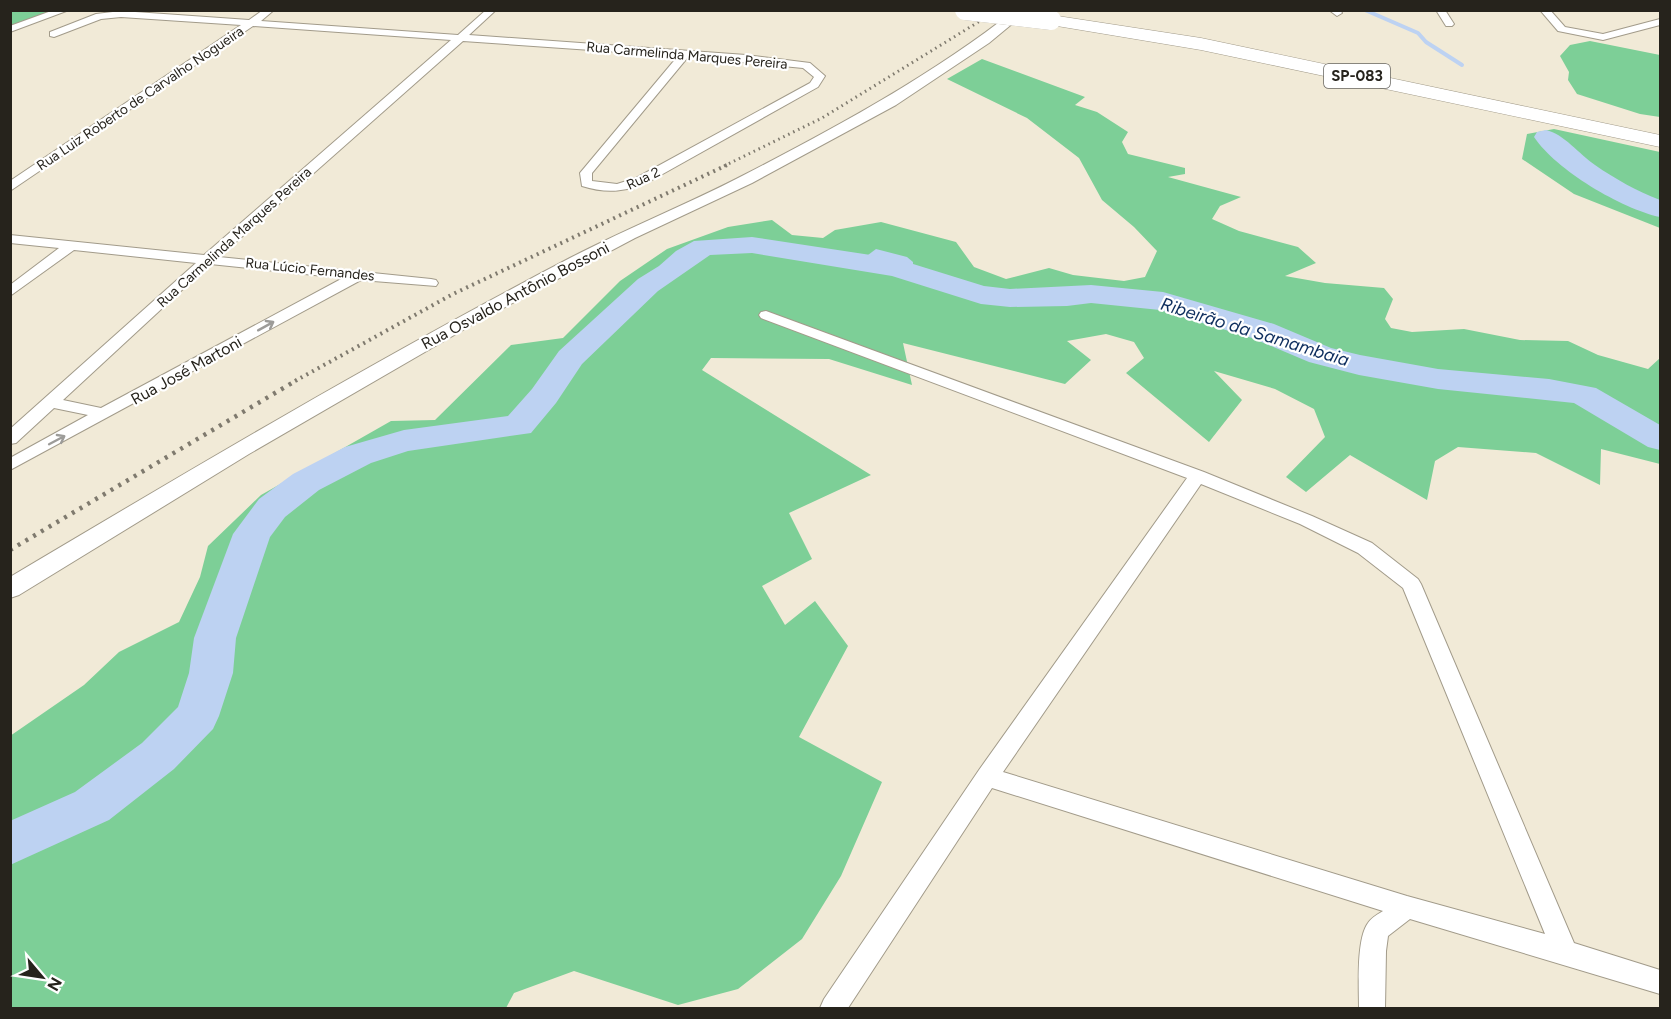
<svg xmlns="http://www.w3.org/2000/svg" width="1671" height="1019" font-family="Figtree,sans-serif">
  <rect width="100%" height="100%" fill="#f1ead7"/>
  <!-- green -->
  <path fill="#7dcf97" d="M 11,10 L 55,11 L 11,25 Z
    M 1590,41 L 1660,55 L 1660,117 L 1640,114 L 1577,94 L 1568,80 L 1569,72 L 1560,56 L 1570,45 Z
    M 982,59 L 1085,97 L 1075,105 L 1097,112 L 1128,132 L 1122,142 L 1128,154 L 1185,168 L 1185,174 L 1168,177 L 1241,197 L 1220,206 L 1212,219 L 1239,231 L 1298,247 L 1316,263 L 1285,276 L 1325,283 L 1384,288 L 1393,299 L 1385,319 L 1391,328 L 1412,332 L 1464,329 L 1520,340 L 1568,341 L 1598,355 L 1648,369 L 1660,358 L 1660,464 L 1601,449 L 1600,485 L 1536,453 L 1458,447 L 1435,461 L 1427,500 L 1350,455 L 1306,492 L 1286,477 L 1325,437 L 1314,409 L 1275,389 L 1214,371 L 1242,400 L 1209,442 L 1126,373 L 1144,358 L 1134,342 L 1106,334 L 1067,341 L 1091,360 L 1065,384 L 903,343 L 912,385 L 829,359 L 711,358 L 702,370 L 871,475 L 789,513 L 812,559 L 762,586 L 785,625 L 815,601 L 848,646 L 799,737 L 882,782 L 841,876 L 802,939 L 738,989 L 678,1005 L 574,971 L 514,993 L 506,1008 L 11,1008 L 10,736 L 84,685 L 119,652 L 179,622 L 200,577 L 208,546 L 261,495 L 391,421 L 435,420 L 511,345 L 563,338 L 620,281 L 667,249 L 728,227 L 772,220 L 792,235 L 823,238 L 835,230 L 881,222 L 956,242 L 974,267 L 1006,279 L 1049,268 L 1073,275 L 1124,281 L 1145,277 L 1157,251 L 1134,227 L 1102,200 L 1079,158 L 1027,118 L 947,79 Z
    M 1554,129 L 1660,152 L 1660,228 L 1574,194 L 1522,159 L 1527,134 Z"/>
  <!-- water -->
  <path fill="#bdd2f2" d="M 876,249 L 907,257 L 913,262 L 913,268 L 868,255 Z"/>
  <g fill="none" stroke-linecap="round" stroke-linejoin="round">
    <!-- stream -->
    <path stroke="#bdd2f2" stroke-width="4" d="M 1365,10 L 1418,33 L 1426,42 L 1462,65"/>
    <!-- river -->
    <path fill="#bdd2f2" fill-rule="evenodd" d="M 1546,130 C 1564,134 1579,154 1595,165 C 1615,179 1637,191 1660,200 L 1660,217 C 1622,209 1556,170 1534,137 L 1537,132 Z
      M 752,237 L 897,259 L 984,286 L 1010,289 L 1091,285 L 1163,292 L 1274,324 L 1331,348 L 1360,355 L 1438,369 L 1549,379 L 1596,388 L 1660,425 L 1660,450 L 1648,447 L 1574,403 L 1438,389 L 1359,375 L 1309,362 L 1252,338 L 1160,310 L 1091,303 L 1067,306 L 1010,307 L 981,304 L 892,276 L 752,253 L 710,255 L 658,291 L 582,364 L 556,403 L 531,433 L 408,451 L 371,463 L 319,490 L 285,517 L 270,537 L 236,638 L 233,673 L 219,716 L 213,729 L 174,769 L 109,820 L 10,865 L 10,821 L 75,792 L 142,743 L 178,707 L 189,673 L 194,638 L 233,534 L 259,499 L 293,474 L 345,447 L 404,430 L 508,416 L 532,389 L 559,351 L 638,279 L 659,266 L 676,251 L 694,241 Z"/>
    <!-- minor casing -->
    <g stroke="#a29b8a" stroke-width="2">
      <path id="minor" d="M 54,10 L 69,10 L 10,32 L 10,26 Z
        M 263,10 L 274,10 L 261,21 L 458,35 L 486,10 L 496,10 L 469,35 L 746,55 L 810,63 L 825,76 L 818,87 L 652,180 C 628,192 607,194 582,186 L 580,173 L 678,56 L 463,41 L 219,257 L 431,279 L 436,280 L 438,283 L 436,286 L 361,280 L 10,470 L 10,458 L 88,415 L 54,408 L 16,443 L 10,444 L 10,429 L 196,263 L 74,250 L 10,296 L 10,285 L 59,248 L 10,243 L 10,235 L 204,255 L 451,40 L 253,26 L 10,191 L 10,181 L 241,25 L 121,17 L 101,19 L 54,37 L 50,36 L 50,32 L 96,14 L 121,11 L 249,20 ZM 688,57 L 803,68 L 814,77 L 810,83 L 636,178 L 617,184 L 592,181 L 592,173 ZM 210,264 L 343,278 L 101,408 L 63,400 Z
        M 1329,10 L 1340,10 L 1342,13 L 1337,16 Z
        M 1436,10 L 1445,10 L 1454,24 L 1452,26 L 1446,26 Z
        M 1540,10 L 1550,10 L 1565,27 L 1603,34 L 1660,19 L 1660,25 L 1603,40 L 1558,31 Z
        M 766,311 L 1204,472 L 1312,516 L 1372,543 L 1418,579 L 1421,584 L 1574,943 L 1660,970 L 1660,994 L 1410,919 L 1388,936 L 1386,951 L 1385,1008 L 1359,1008 C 1359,988 1356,939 1368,923 C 1371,918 1378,914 1383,911 L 992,788 L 848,1008 L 820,1008 L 824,999 L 979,770 L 1187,478 L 761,318 L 759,315 L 761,312 ZM 1201,484 L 1300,524 L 1358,553 L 1403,588 L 1545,934 L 1407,896 L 1003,772 Z"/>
    </g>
    <!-- tertiary casing -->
    <g stroke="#a29b8a" stroke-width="2">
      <path id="tertiary" d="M 1015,10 L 1029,10 L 989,43 L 896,105 L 752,183 L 635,238 L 475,323 L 249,454 L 19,595 L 10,598 L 10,577 C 195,467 379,358 570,258 C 626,229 686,205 742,176 C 837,127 931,76 1015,10 Z"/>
    </g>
    <!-- motorway casing -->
    <g stroke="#a29b8a" stroke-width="1">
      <path id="motorway" d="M 1051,15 L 1201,38 L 1660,135 L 1660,147 L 1201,50 L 1045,24 L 1042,20 L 1045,16 Z"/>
    </g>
    <!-- minor -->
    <use href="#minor" fill="#fff" fill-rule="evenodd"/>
    <!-- tertiary -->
    <use href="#tertiary" fill="#fff" fill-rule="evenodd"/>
    <!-- motorway -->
    <use href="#motorway" fill="#fff" fill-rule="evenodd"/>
    <!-- rail-far2 -->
    <path stroke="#7f7a6e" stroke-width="3" stroke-dasharray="1.5 4" stroke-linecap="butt" d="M 724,166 L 822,118 L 980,21 L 993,10"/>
    <!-- rail-far1 -->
    <path stroke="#7f7a6e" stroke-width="4" stroke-dasharray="2 4.5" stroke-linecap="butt" d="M 295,381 L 453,294 L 727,165"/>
    <!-- rail -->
    <path stroke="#7f7a6e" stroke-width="4.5" stroke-dasharray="3 6" stroke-linecap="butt" d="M 10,550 L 297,380"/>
    <!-- motorway-bridge casing -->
    <g stroke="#a29b8a" stroke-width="20" stroke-linecap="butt">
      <path id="motorway-bridge" d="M 965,10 L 1051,20"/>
    </g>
    <!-- motorway-bridge -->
    <use href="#motorway-bridge" stroke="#fff" stroke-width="20"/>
  </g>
  <!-- one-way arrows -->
  <defs><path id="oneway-shaft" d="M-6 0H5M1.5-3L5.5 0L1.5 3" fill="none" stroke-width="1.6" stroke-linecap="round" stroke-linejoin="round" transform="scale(1.5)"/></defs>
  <g stroke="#9d9c99">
    <use href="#oneway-shaft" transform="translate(266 326) rotate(-29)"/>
    <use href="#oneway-shaft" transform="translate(57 440) rotate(-28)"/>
  </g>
  <g text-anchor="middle" stroke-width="4.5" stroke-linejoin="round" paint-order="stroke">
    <!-- far-street labels -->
    <g font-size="14" fill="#26231c" stroke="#fff">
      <text transform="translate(687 55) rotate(5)" y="5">Rua Carmelinda Marques Pereira</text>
      <text transform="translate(140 98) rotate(-34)" y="5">Rua Luiz Roberto de Carvalho Nogueira</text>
      <text transform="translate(643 178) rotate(-25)" y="5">Rua 2</text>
      <text transform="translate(234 237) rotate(-42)" y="5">Rua Carmelinda Marques Pereira</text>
      <text transform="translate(310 269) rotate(6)" y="5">Rua Lúcio Fernandes</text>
    </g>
    <!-- shield labels -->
    <rect fill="#fff" stroke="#676560" stroke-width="1.5" x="1324" y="64" width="66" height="24" rx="4.5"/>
    <g font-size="15" font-weight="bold" fill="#26231c">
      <text x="1357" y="81">SP-083</text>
    </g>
    <!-- street labels -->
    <g font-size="16" fill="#26231c" stroke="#fff">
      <text transform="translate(515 295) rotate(-28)" y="6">Rua Osvaldo Antônio Bossoni</text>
      <text transform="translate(186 370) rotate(-29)" y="6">Rua José Martoni</text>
    </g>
    <!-- water labels -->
    <g font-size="18" font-style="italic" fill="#0e2e5e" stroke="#fff">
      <text transform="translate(1255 332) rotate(17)" y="6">Ribeirão da Samambaia</text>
    </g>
  </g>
  <!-- border -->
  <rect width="1671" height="1019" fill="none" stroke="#26231c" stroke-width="24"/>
  <!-- north arrow -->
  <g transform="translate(42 977) rotate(119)" stroke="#ffffff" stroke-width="4.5" paint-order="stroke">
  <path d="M0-4.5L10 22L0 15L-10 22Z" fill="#26231c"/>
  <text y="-9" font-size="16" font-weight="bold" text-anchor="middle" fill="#26231c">N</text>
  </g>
</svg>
